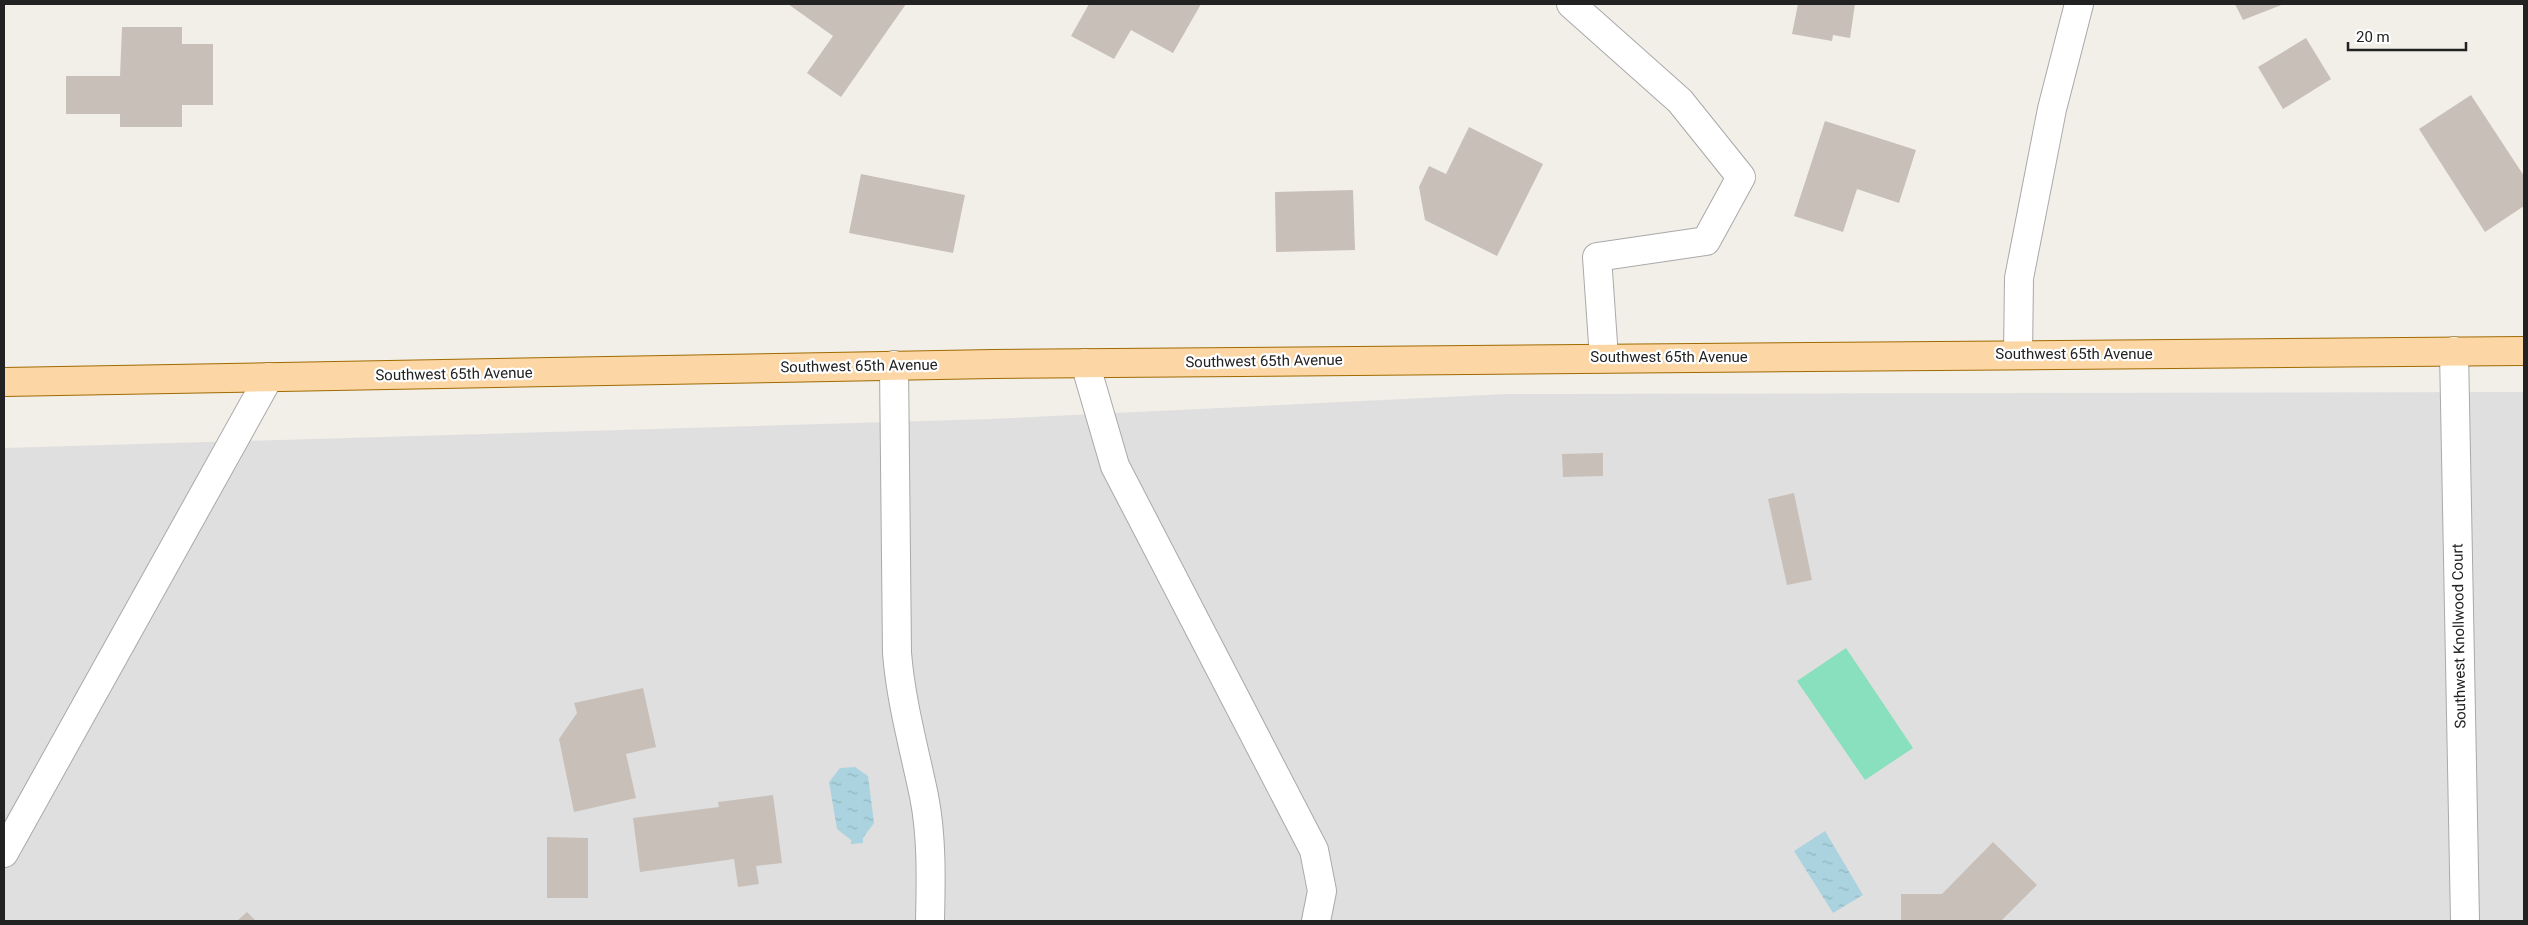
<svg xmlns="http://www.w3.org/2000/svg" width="2528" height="925" font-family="Roboto,sans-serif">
  <defs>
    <pattern id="water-ripples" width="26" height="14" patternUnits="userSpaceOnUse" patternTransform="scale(1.25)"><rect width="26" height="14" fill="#aad3df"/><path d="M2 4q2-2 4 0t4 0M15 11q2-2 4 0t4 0" fill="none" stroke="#92b5bf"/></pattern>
  </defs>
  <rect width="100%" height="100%" fill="#f2efe9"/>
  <!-- residential -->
  <path fill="#e0dfdf" d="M 2524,392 L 2524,921 L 4,921 L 4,448 L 991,419 L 1507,394 Z"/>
  <!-- pitch -->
  <path fill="#88e0be" d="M 1846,648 L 1913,748 L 1865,780 L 1797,681 Z"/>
  <!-- water -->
  <path fill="url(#water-ripples)" d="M 855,767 L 868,776 L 874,823 L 863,838 L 863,843 L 851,844 L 851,840 L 837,829 L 829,782 L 840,768 Z
    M 1825,831 L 1863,895 L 1833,913 L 1794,851 Z"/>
  <!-- building -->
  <path fill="#c7bfb8" d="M 788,4 L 906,4 L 841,97 L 807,73 L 833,36 Z
    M 1089,4 L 1201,4 L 1173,53 L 1131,30 L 1114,59 L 1071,36 Z
    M 1798,4 L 1855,4 L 1850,38 L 1833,35 L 1832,41 L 1792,34 Z
    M 2235,4 L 2284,4 L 2243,20 Z
    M 122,27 L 182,27 L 182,44 L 213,44 L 213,105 L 182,105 L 182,127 L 120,127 L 120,114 L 66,114 L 66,76 L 120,76 Z
    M 2306,38 L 2331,79 L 2283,109 L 2258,67 Z
    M 2471,95 L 2524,176 L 2524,206 L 2485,232 L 2419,129 Z
    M 1825,121 L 1916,150 L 1899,203 L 1857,189 L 1843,232 L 1794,216 Z
    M 1469,127 L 1543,164 L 1497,256 L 1425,220 L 1419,187 L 1429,166 L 1446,174 Z
    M 861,174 L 965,195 L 953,253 L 849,233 Z
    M 1353,190 L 1355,250 L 1276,252 L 1275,192 Z
    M 1603,453 L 1603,476 L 1563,477 L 1562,454 Z
    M 1794,493 L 1812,580 L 1787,585 L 1768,499 Z
    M 643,688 L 656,747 L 626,754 L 636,798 L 574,812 L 559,739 L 577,713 L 574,703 Z
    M 773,795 L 782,863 L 756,866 L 759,884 L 738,887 L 734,859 L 640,872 L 633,818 L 719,807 L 718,802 Z
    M 547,837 L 588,838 L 588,898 L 547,898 Z
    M 1993,842 L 2037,885 L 2001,921 L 1901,921 L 1901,894 L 1942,894 Z
    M 247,912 L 256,921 L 237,921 Z"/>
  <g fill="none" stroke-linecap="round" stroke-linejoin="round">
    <!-- minor casing -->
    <g stroke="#a9a9a9" stroke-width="30">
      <path id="minor" d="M 1571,4 L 1680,101 L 1741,177 L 1706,241 L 1597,257 L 1604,358
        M 2454,351 L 2465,921
        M 2018,355 L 2019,278 L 2052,109 L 2079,4
        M 1085,363 L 1115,466 L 1314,850 L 1322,891 L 1316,921
        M 894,365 L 897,653 C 901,702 914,748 924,796 C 932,836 931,880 930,921
        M 4,853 L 269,377"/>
    </g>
    <!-- major casing -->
    <g stroke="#a06b00" stroke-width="30">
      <path id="major" d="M 4,382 L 993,364 L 2524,351"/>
    </g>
    <!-- minor -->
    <use href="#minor" stroke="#fff" stroke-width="28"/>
    <!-- major -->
    <use href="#major" stroke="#fcd6a4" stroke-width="28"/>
  </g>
  <g text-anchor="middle" stroke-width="4.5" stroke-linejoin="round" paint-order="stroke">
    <!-- street labels -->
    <g font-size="15" fill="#222" stroke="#fff">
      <text x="2074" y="359">Southwest 65th Avenue</text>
      <text x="1669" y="362">Southwest 65th Avenue</text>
      <text transform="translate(1264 361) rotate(-1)" y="5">Southwest 65th Avenue</text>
      <text transform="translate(859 366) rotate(-1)" y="5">Southwest 65th Avenue</text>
      <text transform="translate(454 374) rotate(-1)" y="5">Southwest 65th Avenue</text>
      <text transform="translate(2459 636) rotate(-91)" y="5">Southwest Knollwood Court</text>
    </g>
  </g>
  <!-- border -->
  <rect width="2528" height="925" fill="none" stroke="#222222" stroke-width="10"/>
  <!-- scale -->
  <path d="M2348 42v8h118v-8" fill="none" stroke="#222222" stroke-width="2.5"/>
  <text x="2356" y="42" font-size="15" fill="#222222" stroke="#ffffff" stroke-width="4" paint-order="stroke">20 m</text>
</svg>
